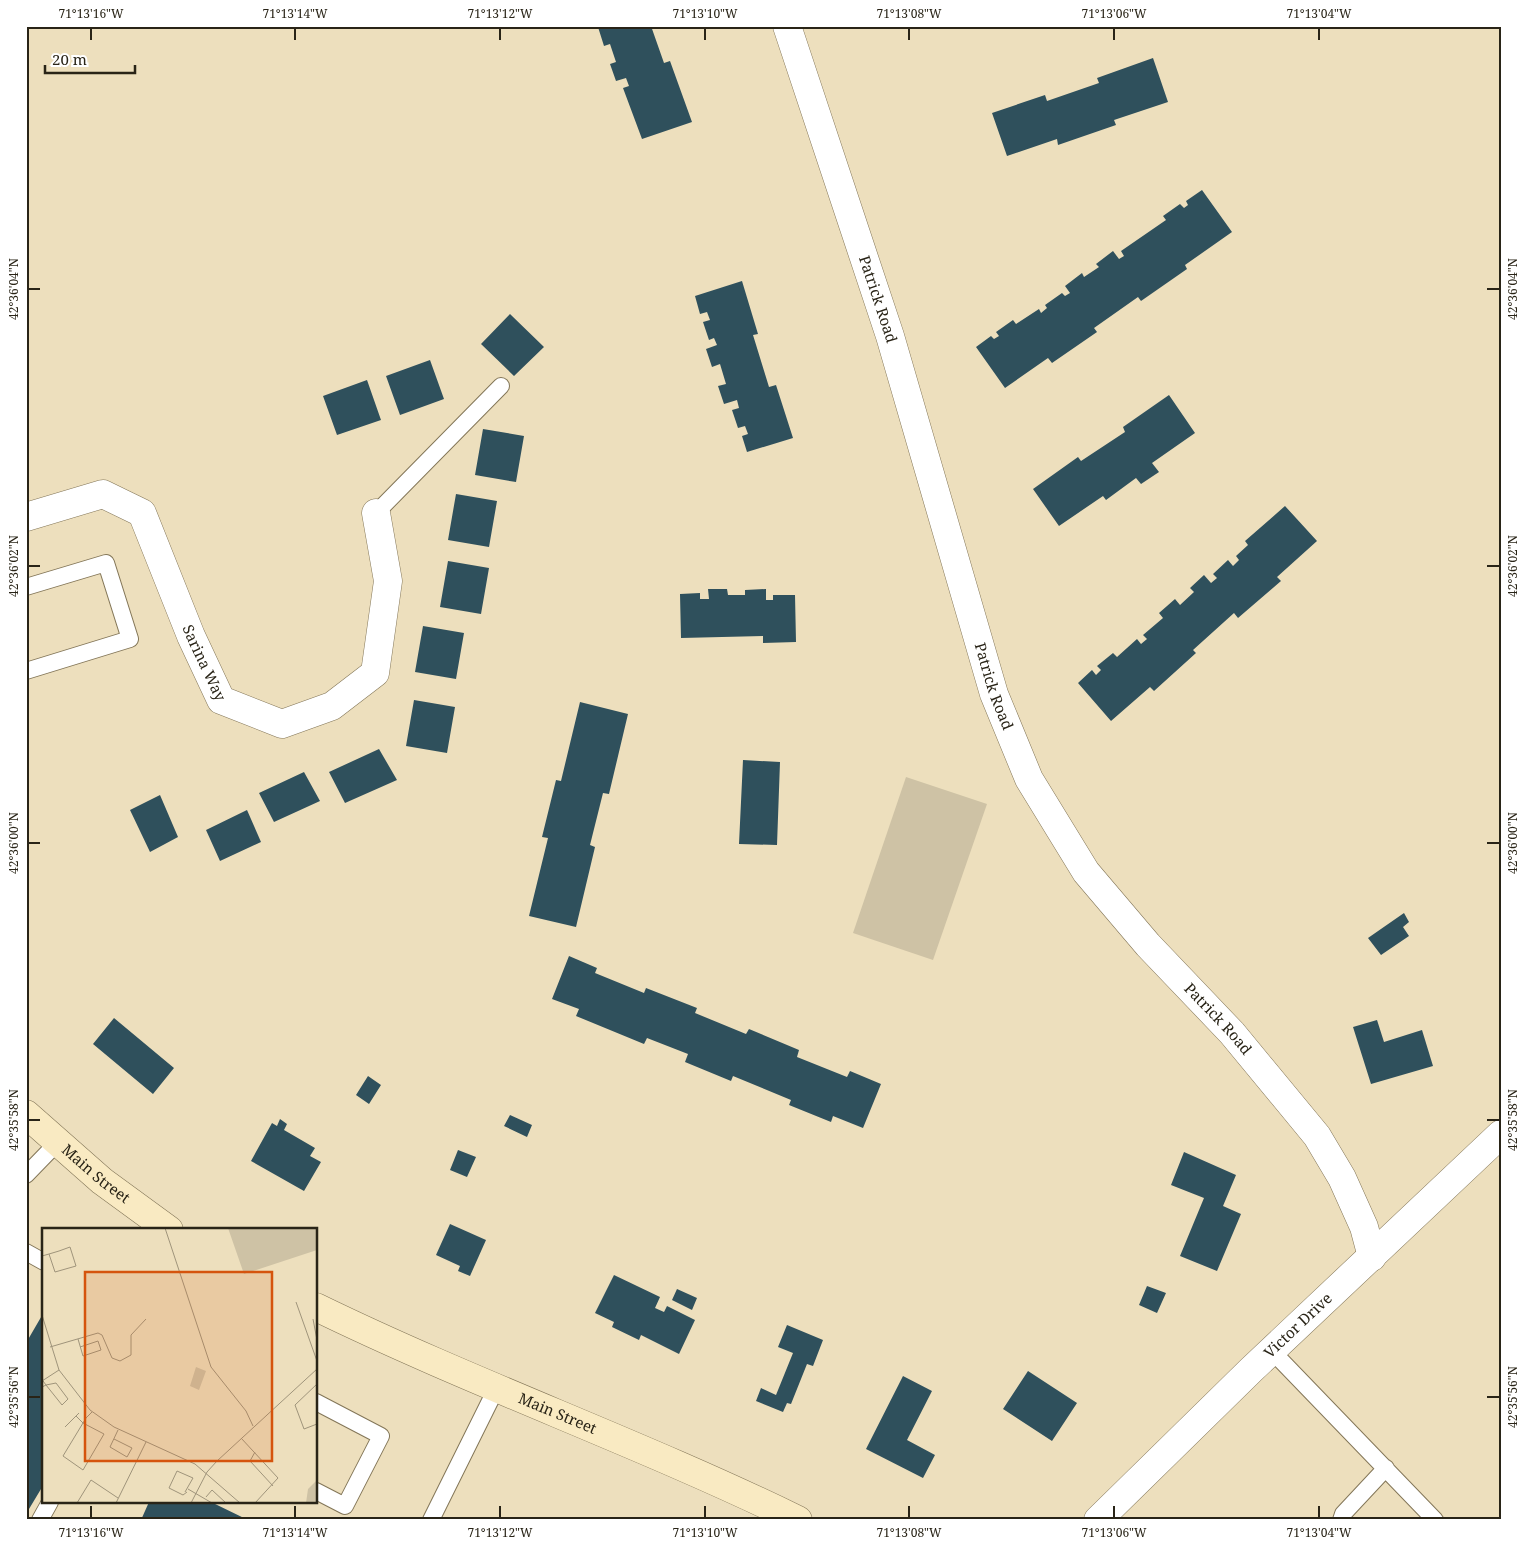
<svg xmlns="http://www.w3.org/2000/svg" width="1527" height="1546" font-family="'Noto Serif',serif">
  <rect width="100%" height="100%" fill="#eddfbd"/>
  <!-- green -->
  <path fill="#cec2a5" d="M 906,777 L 987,804 L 933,960 L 853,933 Z"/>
  <!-- building -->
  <path fill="#2f505c" d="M 601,26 L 651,26 L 664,63 L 670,61 L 692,122 L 642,139 L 623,88 L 629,86 L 626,78 L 616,81 L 610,64 L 616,62 L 610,44 L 604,46 L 598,27 Z
    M 1153,58 L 1168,102 L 1114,120 L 1116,125 L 1058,145 L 1057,139 L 1007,156 L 992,113 L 1045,95 L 1047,101 L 1099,83 L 1097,78 Z
    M 1202,190 L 1232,232 L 1185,265 L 1187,269 L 1141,301 L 1138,297 L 1094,328 L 1097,332 L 1052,363 L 1048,358 L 1005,388 L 976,347 L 991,336 L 994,339 L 999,336 L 996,332 L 1013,320 L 1016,324 L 1039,309 L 1041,313 L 1047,308 L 1045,305 L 1062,293 L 1065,296 L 1070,293 L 1065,286 L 1082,273 L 1084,277 L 1099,267 L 1096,264 L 1113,251 L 1119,259 L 1124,256 L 1121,251 L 1166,220 L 1163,216 L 1180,204 L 1184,208 L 1188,205 L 1186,201 Z
    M 742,281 L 758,334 L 753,335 L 769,387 L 776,385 L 793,438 L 747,452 L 742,436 L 748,434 L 745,426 L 738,428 L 732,410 L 739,408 L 737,400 L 724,404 L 718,386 L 726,384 L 720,364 L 712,367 L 706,349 L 717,345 L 714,338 L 709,340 L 703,322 L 710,320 L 707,312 L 700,314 L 695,296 Z
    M 510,314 L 544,347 L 514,376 L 481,344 Z
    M 430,360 L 444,399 L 400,415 L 386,376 Z
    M 367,380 L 381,420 L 337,435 L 323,396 Z
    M 1169,395 L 1195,433 L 1152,463 L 1159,472 L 1141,484 L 1136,478 L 1106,500 L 1103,496 L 1059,526 L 1033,489 L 1078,457 L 1081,461 L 1125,432 L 1123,427 Z
    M 483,429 L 524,436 L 516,482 L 475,475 Z
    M 456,494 L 497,501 L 489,547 L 448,540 Z
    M 1285,506 L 1317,541 L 1277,577 L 1281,581 L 1238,618 L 1234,613 L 1193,650 L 1196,653 L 1154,691 L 1150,687 L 1111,721 L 1078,683 L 1092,670 L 1096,675 L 1101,670 L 1097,666 L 1113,653 L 1117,657 L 1137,639 L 1141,644 L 1147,639 L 1143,635 L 1163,618 L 1159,613 L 1175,599 L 1180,605 L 1194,592 L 1190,588 L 1204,575 L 1211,583 L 1217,578 L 1213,574 L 1228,560 L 1233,566 L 1239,560 L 1236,556 L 1248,545 L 1245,541 Z
    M 448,561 L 489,568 L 481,614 L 440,607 Z
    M 708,589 L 727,589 L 728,595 L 745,595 L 745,590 L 766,589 L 766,600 L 773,600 L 773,595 L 795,595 L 796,642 L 763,643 L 763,636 L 681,638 L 680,594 L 700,593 L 700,599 L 709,599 Z
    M 423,626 L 464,633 L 456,679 L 415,672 Z
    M 414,700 L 455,707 L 447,753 L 406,746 Z
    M 580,702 L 628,714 L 609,794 L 603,793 L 590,845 L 595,847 L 576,927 L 529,916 L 548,838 L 542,837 L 556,780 L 561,781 Z
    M 379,749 L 397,780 L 345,803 L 329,772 Z
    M 743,760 L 780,762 L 777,845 L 739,844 Z
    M 304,772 L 320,801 L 274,822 L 259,793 Z
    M 160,795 L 178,837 L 150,852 L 130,810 Z
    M 247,810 L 261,842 L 220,861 L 206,830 Z
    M 1404,913 L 1409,922 L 1403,927 L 1409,936 L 1381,955 L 1368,938 Z
    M 569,956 L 597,968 L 595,973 L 644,993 L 646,988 L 697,1008 L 695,1013 L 746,1034 L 749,1029 L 799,1050 L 797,1057 L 847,1077 L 850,1071 L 881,1084 L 863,1128 L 833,1116 L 831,1122 L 789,1105 L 791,1100 L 733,1076 L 731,1081 L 685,1062 L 688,1054 L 647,1038 L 644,1044 L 576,1016 L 579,1009 L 552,999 Z
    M 114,1018 L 174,1068 L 153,1094 L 93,1044 Z
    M 1377,1020 L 1384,1042 L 1422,1030 L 1433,1066 L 1371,1084 L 1353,1027 Z
    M 368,1076 L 381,1085 L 369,1104 L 356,1095 Z
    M 510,1115 L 532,1125 L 527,1137 L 504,1126 Z
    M 280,1119 L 287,1124 L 284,1130 L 315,1148 L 310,1156 L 321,1162 L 304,1191 L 251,1161 L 272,1123 L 277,1126 Z
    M 458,1150 L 476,1157 L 467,1177 L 450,1170 Z
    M 1184,1152 L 1236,1175 L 1223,1206 L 1241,1214 L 1217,1271 L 1180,1256 L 1204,1198 L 1171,1185 Z
    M 450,1224 L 486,1240 L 470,1276 L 458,1271 L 460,1266 L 436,1255 Z
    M 614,1275 L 660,1297 L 655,1308 L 664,1312 L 667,1306 L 695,1320 L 679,1354 L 641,1335 L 639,1340 L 612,1327 L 614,1322 L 595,1313 Z
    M 1147,1286 L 1166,1293 L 1157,1313 L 1139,1305 Z
    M 677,1289 L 697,1298 L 692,1310 L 672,1300 Z
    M 44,1312 L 44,1484 L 26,1514 L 26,1343 Z
    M 787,1325 L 823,1340 L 813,1366 L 807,1364 L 791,1404 L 787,1403 L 783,1412 L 756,1401 L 761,1388 L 776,1395 L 793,1353 L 778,1347 Z
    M 1028,1371 L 1077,1403 L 1052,1441 L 1003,1409 Z
    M 903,1376 L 932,1391 L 907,1440 L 935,1455 L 923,1478 L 866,1449 Z
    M 149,1502 L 211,1502 L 248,1520 L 141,1520 Z"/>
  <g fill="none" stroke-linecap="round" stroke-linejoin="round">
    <!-- service casing -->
    <g stroke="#837658" stroke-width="18">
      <path id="service" d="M 376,513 L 501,386
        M 26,587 L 106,563 L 130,639 L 26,671
        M 26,1175 L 58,1142
        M 26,1252 L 44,1262
        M 1272,1351 L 1435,1520
        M 316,1402 L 381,1436 L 345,1506 L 316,1491
        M 40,1520 L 50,1502
        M 431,1520 L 496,1389
        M 1341,1520 L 1343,1514 L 1386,1468"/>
    </g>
    <!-- minor casing -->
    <g stroke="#837658" stroke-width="29">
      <g id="minor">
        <path id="s1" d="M 787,26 L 890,336 L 994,694 L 1029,779 L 1086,872 L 1148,945 L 1232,1033 L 1317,1136 L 1342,1178 L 1364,1227 L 1372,1257"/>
        <path id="s2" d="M 26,517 L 103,494 L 142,513 L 191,636 L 221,700 L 282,724 L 332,706 L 375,673 L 388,581 L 376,513"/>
        <path id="s3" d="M 1098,1520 L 1251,1370 L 1501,1134"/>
      </g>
    </g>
    <!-- secondary casing -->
    <g stroke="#837658" stroke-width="29">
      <g id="secondary">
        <path id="s4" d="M 26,1114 L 102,1181 L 169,1230"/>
        <path id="s5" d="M 316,1307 C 474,1384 640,1443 798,1520"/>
      </g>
    </g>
    <!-- service -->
    <use href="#service" stroke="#fff" stroke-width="16"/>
    <!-- minor -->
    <use href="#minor" stroke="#fff" stroke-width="28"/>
    <!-- secondary -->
    <use href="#secondary" stroke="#f9eac2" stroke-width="28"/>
  </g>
  <!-- ticks -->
  <path fill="none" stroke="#292417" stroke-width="2" d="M 91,28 L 91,40M 295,28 L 295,40M 500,28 L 500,40M 705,28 L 705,40M 909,28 L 909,40M 1114,28 L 1114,40M 1319,28 L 1319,40M 28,289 L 40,289M 1487,289 L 1500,289M 28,566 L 40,566M 1487,566 L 1500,566M 28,843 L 40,843M 1487,843 L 1500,843M 28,1120 L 40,1120M 1487,1120 L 1500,1120M 28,1397 L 40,1397M 1487,1397 L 1500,1397M 91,1506 L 91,1518M 295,1506 L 295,1518M 500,1506 L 500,1518M 705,1506 L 705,1518M 909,1506 L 909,1518M 1114,1506 L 1114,1518M 1319,1506 L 1319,1518"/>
  <g text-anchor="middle" stroke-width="5" stroke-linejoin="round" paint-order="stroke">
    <!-- street labels -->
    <g font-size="15" fill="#292417" stroke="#fff">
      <text dy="5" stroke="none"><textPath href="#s1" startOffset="288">Patrick Road</textPath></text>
      <text dy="5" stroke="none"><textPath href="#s2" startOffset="286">Sarina Way</textPath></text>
      <text dy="5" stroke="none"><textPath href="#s1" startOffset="692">Patrick Road</textPath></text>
      <text dy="5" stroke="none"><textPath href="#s1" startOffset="1098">Patrick Road</textPath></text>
      <text dy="5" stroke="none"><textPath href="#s4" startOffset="92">Main Street</textPath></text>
      <text dy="5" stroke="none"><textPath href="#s3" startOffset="279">Victor Drive</textPath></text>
      <text dy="5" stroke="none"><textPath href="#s5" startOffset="264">Main Street</textPath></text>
    </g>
  </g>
  <!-- overview -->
  <g transform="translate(42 1228)">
    <rect width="275" height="275" fill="#eddfbd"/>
    <path d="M 186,0 L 275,0 L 275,22 L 202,46 ZM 154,139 L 164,143 L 157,162 L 148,158 ZM 275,252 L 275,275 L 264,275 L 266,261 Z" fill="#cec2a5"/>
    <path fill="none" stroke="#9f947b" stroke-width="1" d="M 123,0 L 169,139 L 204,183 L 211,198M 0,28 L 7,26 L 17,23 L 28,19 L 34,38 L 13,44 L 7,26M 254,74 L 275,133M 0,87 L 17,142 L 48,182 L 72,199 L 153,236 L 198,275M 271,91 L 275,112M 36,111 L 41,128 L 59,122 L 56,113 L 38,119M 8,119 L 56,105 L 60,107 L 70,130 L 78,133 L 89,127 L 89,107 L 104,91M 0,153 L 17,142M 275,156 L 253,177 L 262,201 L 275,196M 0,159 L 4,157 L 14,155 L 26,171 L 20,177 L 4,157 L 1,153M 34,188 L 41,195 L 62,206 L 41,242 L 21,228 L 41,195 L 44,190 L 50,184M 23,199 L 37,185M 199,210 L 236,250 L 213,275M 72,211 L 90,220 L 85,229 L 68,219 L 76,202M 213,224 L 208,233 L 231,258M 146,261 L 170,275M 143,264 L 151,250 L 135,243 L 127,260 L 141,267 L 145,264M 164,269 L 170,262 L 184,275M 35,275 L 49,252 L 76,270M 74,275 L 104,214M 149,275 L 165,244 L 175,233 L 275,141"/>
    <path fill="#d5540d" fill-opacity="0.15" stroke="#d5540d" stroke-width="2.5" d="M 43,44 L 230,44 L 230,233 L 43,233 Z"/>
    <rect width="275" height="275" fill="none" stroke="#292417" stroke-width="2.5"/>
  </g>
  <!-- border -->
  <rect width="1527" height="1546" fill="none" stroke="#ffffff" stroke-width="55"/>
  <!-- scale -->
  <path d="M45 65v8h90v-8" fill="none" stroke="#292417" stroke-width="2.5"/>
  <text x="52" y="65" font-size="15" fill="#292417" stroke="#ffffff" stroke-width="4" paint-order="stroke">20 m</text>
  <rect x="28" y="28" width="1472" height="1490" fill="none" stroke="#292417" stroke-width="2"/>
  <g font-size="12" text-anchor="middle" fill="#292417">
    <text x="91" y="18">71°13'16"W</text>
    <text x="295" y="18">71°13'14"W</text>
    <text x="500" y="18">71°13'12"W</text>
    <text x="705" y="18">71°13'10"W</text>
    <text x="909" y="18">71°13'08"W</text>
    <text x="1114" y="18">71°13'06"W</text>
    <text x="1319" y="18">71°13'04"W</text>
    <text transform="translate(14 289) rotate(-90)" y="4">42°36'04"N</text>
    <text transform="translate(1513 289) rotate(-90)" y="4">42°36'04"N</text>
    <text transform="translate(14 566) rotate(-90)" y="4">42°36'02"N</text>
    <text transform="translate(1513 566) rotate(-90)" y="4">42°36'02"N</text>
    <text transform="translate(14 843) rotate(-90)" y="4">42°36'00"N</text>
    <text transform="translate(1513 843) rotate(-90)" y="4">42°36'00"N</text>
    <text transform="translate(14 1120) rotate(-90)" y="4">42°35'58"N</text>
    <text transform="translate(1513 1120) rotate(-90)" y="4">42°35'58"N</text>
    <text transform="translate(14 1397) rotate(-90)" y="4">42°35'56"N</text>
    <text transform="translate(1513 1397) rotate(-90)" y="4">42°35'56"N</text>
    <text x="91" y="1537">71°13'16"W</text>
    <text x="295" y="1537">71°13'14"W</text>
    <text x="500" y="1537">71°13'12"W</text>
    <text x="705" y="1537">71°13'10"W</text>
    <text x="909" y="1537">71°13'08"W</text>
    <text x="1114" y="1537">71°13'06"W</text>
    <text x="1319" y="1537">71°13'04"W</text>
  </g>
</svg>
